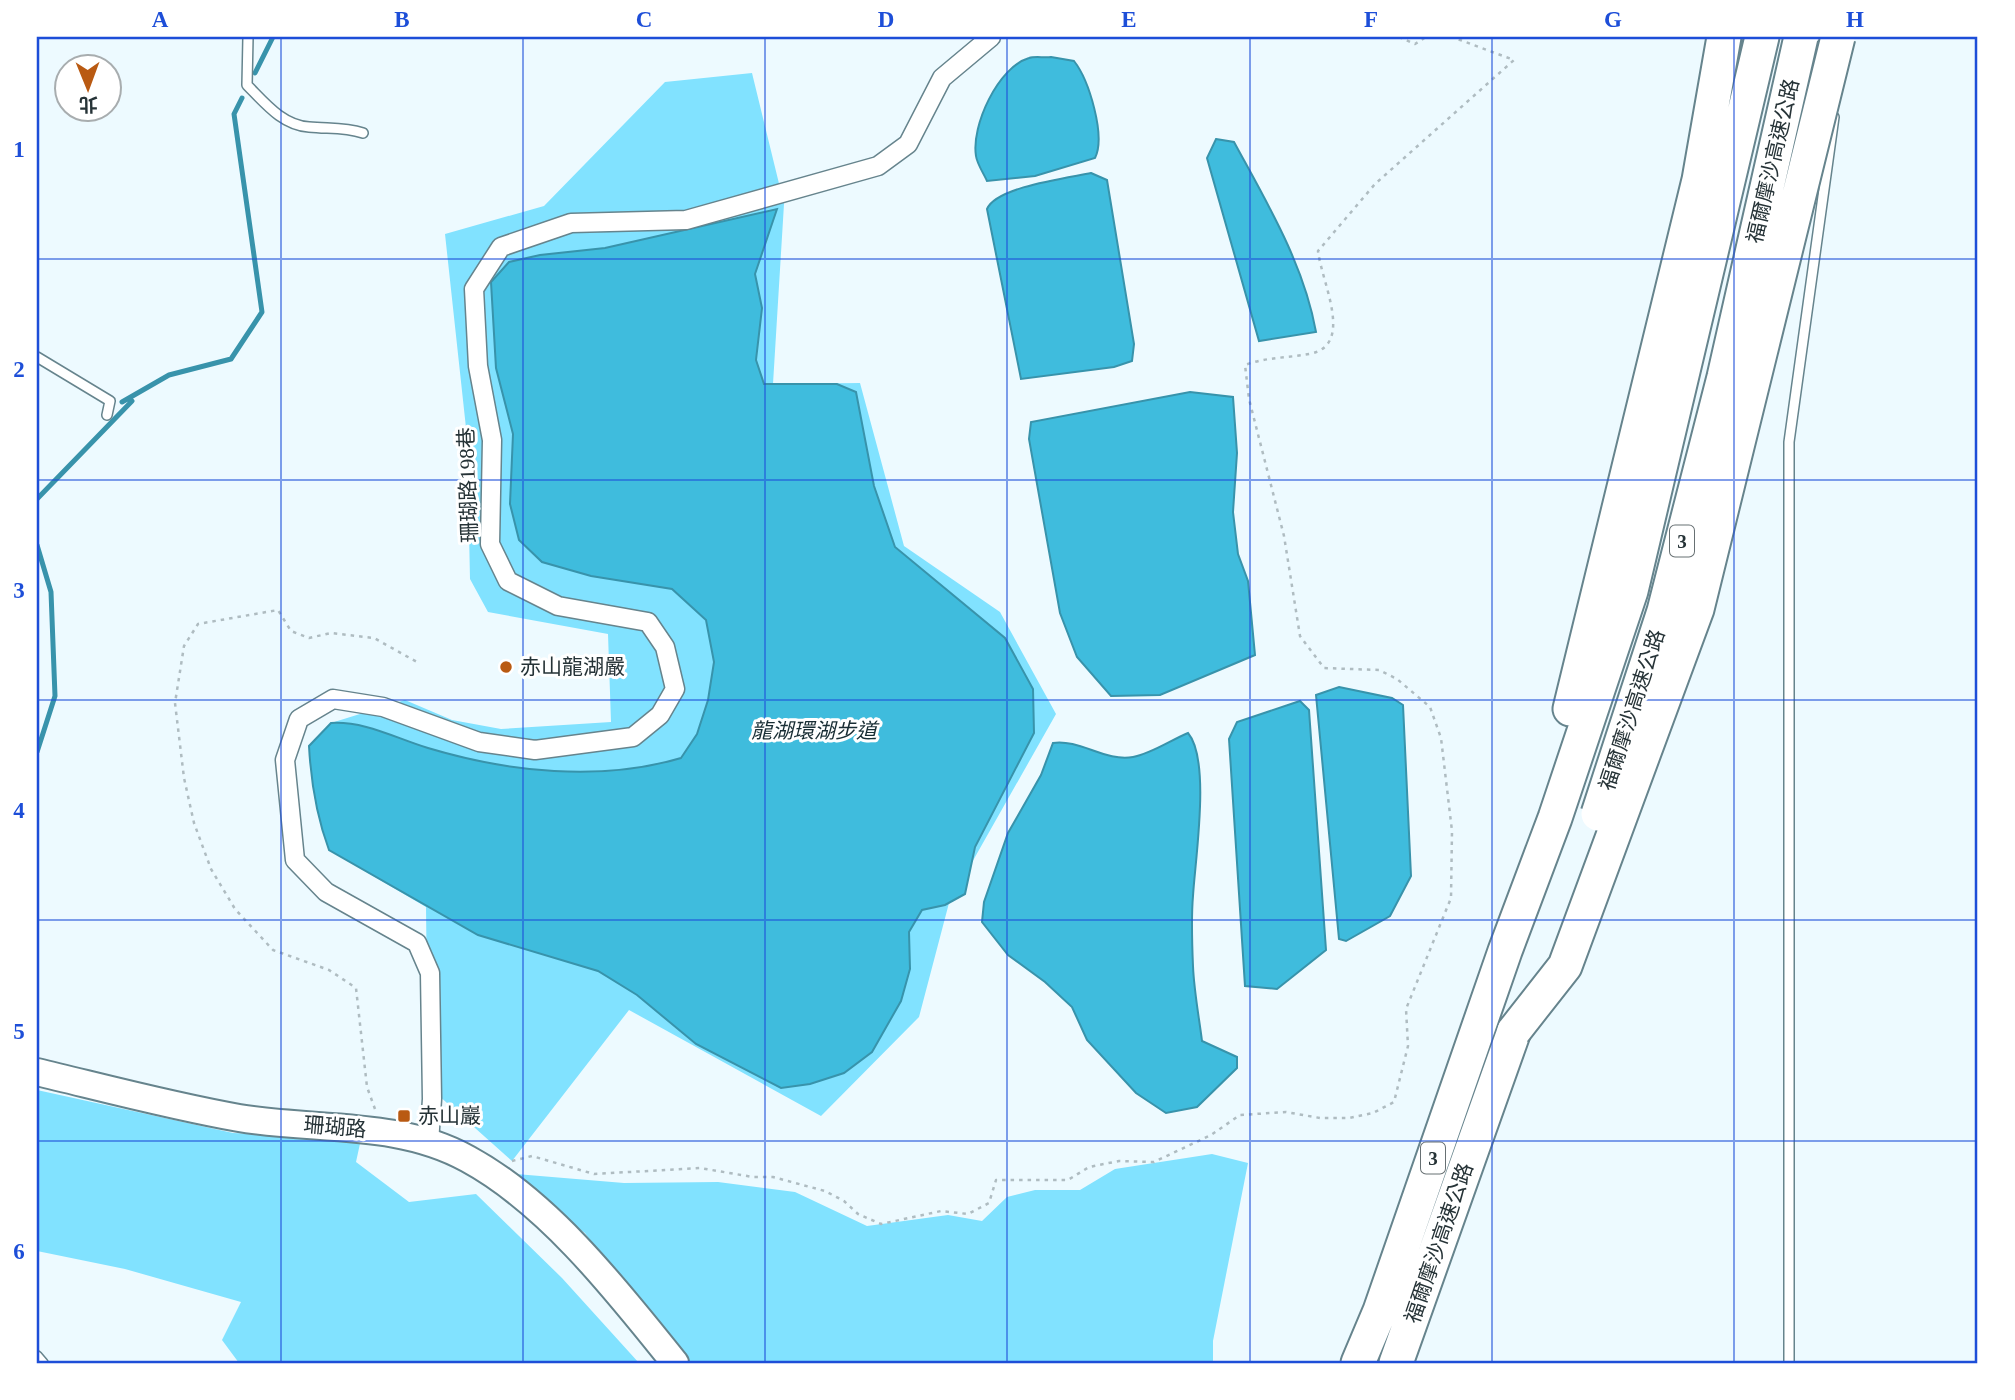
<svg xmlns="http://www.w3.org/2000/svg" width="2015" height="1400" font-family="'Times New Roman','Noto Sans TC',serif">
  <rect width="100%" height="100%" fill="#edfaff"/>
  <!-- green -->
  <path fill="#81e2ff" d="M 752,73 L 784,204 L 773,384 L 860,383 L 904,546 L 1000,612 L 1056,714 L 949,903 L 919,1017 L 821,1116 L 629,1010 L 512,1161 L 428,1086 L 426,907 L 329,850 L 331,723 L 405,700 L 452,720 L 501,729 L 611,722 L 608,634 L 488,612 L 470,579 L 467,437 L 445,234 L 544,206 L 665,82 Z
    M 37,1090 L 233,1133 L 361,1139 L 356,1162 L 409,1202 L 476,1194 L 562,1278 L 639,1363 L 239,1363 L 222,1340 L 241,1302 L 125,1269 L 37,1251 Z
    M 1212,1154 L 1248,1163 L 1213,1341 L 1213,1363 L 686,1363 L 618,1282 L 585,1233 L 548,1208 L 516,1174 L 624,1183 L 718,1182 L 795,1192 L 867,1226 L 948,1215 L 982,1221 L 1007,1197 L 1035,1190 L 1080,1190 L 1115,1169 Z"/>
  <!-- water -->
  <path fill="#3fbcdd" stroke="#3893ab" stroke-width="2" d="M 1051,57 L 1074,61 C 1089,80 1106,136 1095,158 L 1035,176 L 987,181 C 984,174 977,164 976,156 C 971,126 998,67 1029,58 C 1035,56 1044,58 1051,57 Z
    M 1216,139 L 1234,142 C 1266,201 1304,264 1316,332 L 1259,341 L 1207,158 Z
    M 1091,173 L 1107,180 L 1134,344 L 1132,361 L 1114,367 L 1021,379 L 987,209 C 996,187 1067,178 1091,173 Z
    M 777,209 L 755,274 L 762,308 L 756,360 L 764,384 L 837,384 L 856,392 L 874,486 L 895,547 L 1005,638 L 1033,689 L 1034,733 L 975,847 L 965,894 L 945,905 L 922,910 L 909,932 L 910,969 L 901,1001 L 872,1052 L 844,1073 L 810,1084 L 781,1088 L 696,1044 L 637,995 L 598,971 L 478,935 L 329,850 C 316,815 311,783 309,746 L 331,723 C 365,721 395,738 428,748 C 508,772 600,782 681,758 L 697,734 L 708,700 L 714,662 L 706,620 L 672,589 L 591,576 L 542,562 L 519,540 L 510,504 L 513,434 L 496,368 L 491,282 L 509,262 L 540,255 L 605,248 Z
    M 1190,392 L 1233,397 L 1237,453 L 1233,512 L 1238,554 L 1248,581 L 1255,655 L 1160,695 L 1111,696 L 1077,657 L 1060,613 L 1029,439 L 1031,422 Z
    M 1339,687 L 1392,698 L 1403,705 L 1411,876 L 1390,916 L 1346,941 L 1339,939 L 1316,695 Z
    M 1300,701 L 1309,710 L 1326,950 L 1277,989 L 1245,986 L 1229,739 L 1237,722 Z
    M 1188,733 C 1211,760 1195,860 1193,896 C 1191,919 1192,943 1193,966 C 1194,991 1199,1017 1202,1041 L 1237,1057 L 1237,1068 L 1197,1107 L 1166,1113 L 1136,1093 L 1087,1040 L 1072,1007 L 1045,982 L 1008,955 L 982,922 L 984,902 L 1008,833 L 1041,775 L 1053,743 C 1080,739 1105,762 1133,757 C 1151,754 1171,740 1188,733 Z"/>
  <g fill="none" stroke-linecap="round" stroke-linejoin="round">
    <!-- stream -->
    <path stroke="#3893ab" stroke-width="5" d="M 255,73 L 273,37
      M 122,402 L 169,375 L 231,359 L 262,312 L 234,114 L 242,98
      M 37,499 L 132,401
      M 37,545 L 51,592 L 55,696 L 37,752"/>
    <!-- lane casing -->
    <g stroke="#66848d" stroke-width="12">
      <path id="lane" d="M 248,37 L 247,85 C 265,103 282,125 309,127 C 328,129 344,127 363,133
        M 37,357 L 110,401 L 107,415
        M 37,1356 L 43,1363
        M 1789,1363 L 1789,442 L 1834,117"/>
    </g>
    <!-- street casing -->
    <g stroke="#66848d" stroke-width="21">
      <path id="street" d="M 429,1143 L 432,1099 L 430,973 L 417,943 L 326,892 L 295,860 L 285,760 L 299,719 L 333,699 L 383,707 L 479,742 L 535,750 L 633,737 L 660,715 L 675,689 L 665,647 L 648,622 L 558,606 L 508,581 L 490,544 L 492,440 L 478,366 L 474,289 L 501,247 L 571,223 L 686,220 L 878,166 L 908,144 L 942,78 L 991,37"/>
    </g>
    <!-- secondary casing -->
    <g stroke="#66848d" stroke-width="30">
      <path id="secondary" d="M 37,1072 C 104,1088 171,1106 239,1118 C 315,1131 398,1120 468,1159 C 549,1203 618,1292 675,1363"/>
    </g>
    <!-- highway casing -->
    <g stroke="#66848d" stroke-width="37">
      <path id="highway" d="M 1570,709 L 1699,180 L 1724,37
        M 1358,1363 L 1380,1311 L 1505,951 L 1555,818 L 1631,591 L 1762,37
        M 1396,1363 L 1514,1031"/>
    </g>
    <!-- path -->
    <path stroke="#afbcc1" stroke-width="2.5" stroke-dasharray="3.5 5" stroke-linecap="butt" d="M 1399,37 L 1415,44 L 1426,37
      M 375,1109 L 367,1087 L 356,988 L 329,970 L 273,950 L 235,909 L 211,869 L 194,823 L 184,778 L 175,703 L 184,646 L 198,624 L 278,610 L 291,631 L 309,638 L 331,633 L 374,638 L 417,662
      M 512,1161 L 532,1156 L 594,1174 L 700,1168 L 753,1177 L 773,1177 L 825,1191 L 844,1201 L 858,1214 L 881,1224 L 941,1211 L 968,1214 L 989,1203 L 996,1180 L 1068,1180 L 1089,1167 L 1119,1161 L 1154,1162 L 1211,1135 L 1240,1115 L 1286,1112 L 1320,1118 L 1349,1118 L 1373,1113 L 1394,1102 L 1408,1046 L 1406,1009 L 1451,898 L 1452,831 L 1441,738 L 1430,707 L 1397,679 L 1379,670 L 1324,668 L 1300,636 L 1284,536 L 1249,399 L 1245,365 C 1266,357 1288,358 1309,354 C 1355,346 1322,284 1318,251 L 1375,184 L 1514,60 L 1452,37"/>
    <!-- lane -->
    <use href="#lane" stroke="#fff" stroke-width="9"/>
    <!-- street -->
    <use href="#street" stroke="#fff" stroke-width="18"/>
    <!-- secondary -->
    <use href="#secondary" stroke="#fff" stroke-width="26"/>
    <!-- highway -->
    <use href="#highway" stroke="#fff" stroke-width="33"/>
    <!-- highway-bridge casing -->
    <g stroke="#66848d" stroke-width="37" stroke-linecap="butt">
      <path id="highway-bridge" d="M 1598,814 L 1664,611 L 1724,377 L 1801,37
        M 1514,1031 L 1565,966 L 1697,609 L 1838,37"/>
    </g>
    <!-- highway-bridge -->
    <use href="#highway-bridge" stroke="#fff" stroke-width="33"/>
  </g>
  <!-- grid -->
  <path fill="none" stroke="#1d4ed8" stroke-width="2" stroke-opacity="0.55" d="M 281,37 L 281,1363M 523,37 L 523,1363M 765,37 L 765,1363M 1007,37 L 1007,1363M 1250,37 L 1250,1363M 1492,37 L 1492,1363M 1734,37 L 1734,1363M 37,259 L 1978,259M 37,480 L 1978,480M 37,700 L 1978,700M 37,920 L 1978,920M 37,1141 L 1978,1141"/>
  <!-- markers -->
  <g fill="#b95a12" stroke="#fff" stroke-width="2.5">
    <circle cx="506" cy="667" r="7"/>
    <rect x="397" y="1109" width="14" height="14" rx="3.5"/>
  </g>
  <g text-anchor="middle" stroke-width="6" stroke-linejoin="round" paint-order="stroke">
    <!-- shield labels -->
    <g fill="#fff" stroke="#677073" stroke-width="2">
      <rect x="1670" y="525.5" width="24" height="31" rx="5"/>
      <rect x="1421" y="1142.5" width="24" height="31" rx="5"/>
    </g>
    <g font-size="19" font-weight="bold" fill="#263337">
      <text x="1682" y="548">3</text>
      <text x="1433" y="1165">3</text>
    </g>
    <!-- street labels -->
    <g font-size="21" fill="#263337" stroke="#fff">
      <text transform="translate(1773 161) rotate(-77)" y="7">福爾摩沙高速公路</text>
      <text transform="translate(468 485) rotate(-92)" y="7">珊瑚路198巷</text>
      <text transform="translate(1632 710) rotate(-72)" y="7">福爾摩沙高速公路</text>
      <text transform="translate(335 1127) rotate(5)" y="7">珊瑚路</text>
      <text transform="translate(1439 1243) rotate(-71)" y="7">福爾摩沙高速公路</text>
    </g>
    <!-- poi labels -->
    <g font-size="21" fill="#263337" stroke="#fff" text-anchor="start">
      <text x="520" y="674">赤山龍湖嚴</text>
      <text x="418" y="1123">赤山巖</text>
    </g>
    <!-- park labels -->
    <g font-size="21" font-style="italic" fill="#182d34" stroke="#fff">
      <text x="814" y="738">龍湖環湖步道</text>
    </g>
  </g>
  <!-- border -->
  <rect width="2015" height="1400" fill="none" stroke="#ffffff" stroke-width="77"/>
  <!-- north arrow -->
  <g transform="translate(88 88) rotate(179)"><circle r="33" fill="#ffffff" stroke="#a8adaf" stroke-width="2"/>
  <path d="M0-5L12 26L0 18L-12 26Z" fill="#b95a12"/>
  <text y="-10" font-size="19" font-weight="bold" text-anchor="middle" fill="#263337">北</text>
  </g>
  <rect x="38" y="38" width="1938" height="1324" fill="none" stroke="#1d4ed8" stroke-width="2.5"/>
  <g font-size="23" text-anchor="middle" font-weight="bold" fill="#1d4ed8">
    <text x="160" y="27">A</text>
    <text x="402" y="27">B</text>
    <text x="644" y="27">C</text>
    <text x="886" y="27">D</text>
    <text x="1129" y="27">E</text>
    <text x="1371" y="27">F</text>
    <text x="1613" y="27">G</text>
    <text x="1855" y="27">H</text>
    <text x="19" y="157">1</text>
    <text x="19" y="377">2</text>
    <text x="19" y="598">3</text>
    <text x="19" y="818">4</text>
    <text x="19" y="1039">5</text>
    <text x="19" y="1259">6</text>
  </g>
</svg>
